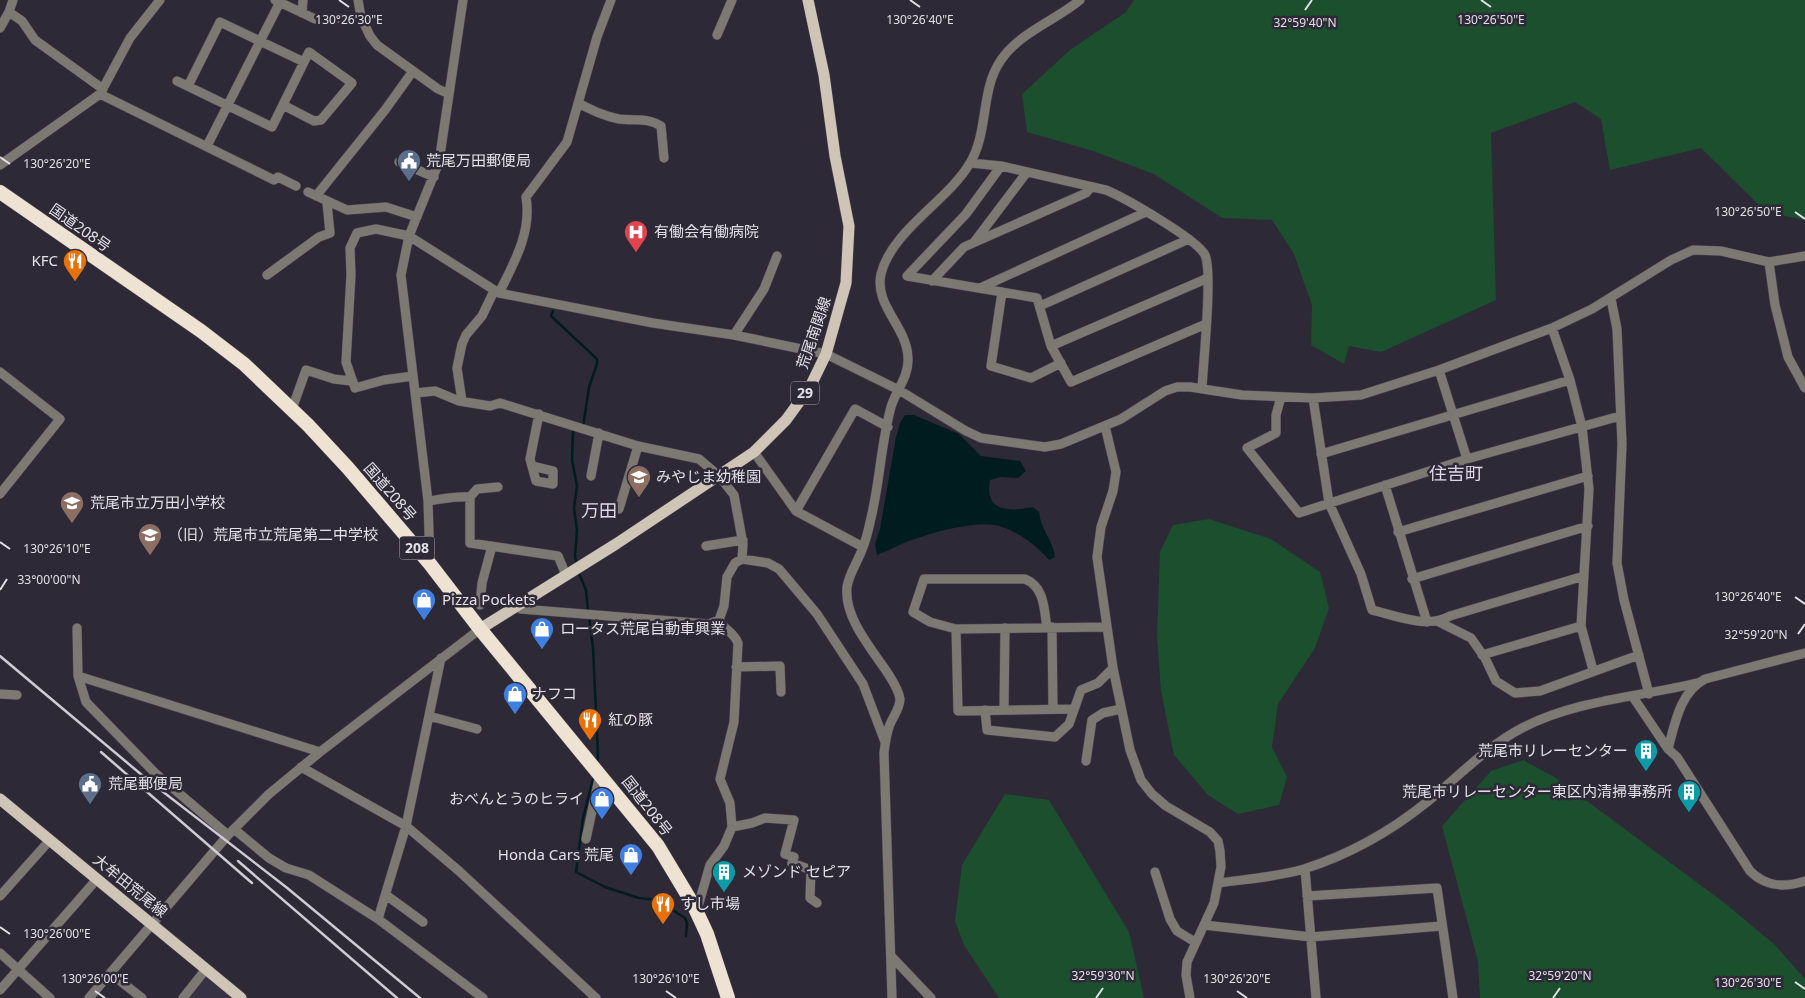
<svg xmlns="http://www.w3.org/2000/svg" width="1805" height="998" font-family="'Noto Sans','Noto Sans JP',sans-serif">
  <rect width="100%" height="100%" fill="#2e2937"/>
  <!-- built -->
  <path fill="#373144" d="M 207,972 L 237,998 L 186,998 Z"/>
  <!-- green -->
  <path fill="#1b4f2d" d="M 1134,0 L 1805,0 L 1805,220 L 1766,212 L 1701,148 L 1610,170 L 1601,119 L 1575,102 L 1491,133 L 1496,300 L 1381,352 L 1349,346 L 1344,364 L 1311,345 L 1312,305 L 1294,254 L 1272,220 L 1222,218 L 1154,174 L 1093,151 L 1027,132 L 1022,94 L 1070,50 L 1126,12 Z
    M 1209,519 L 1271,539 L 1320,572 L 1329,608 L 1315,648 L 1278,704 L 1272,747 L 1287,777 L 1279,805 L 1238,814 L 1208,795 L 1174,755 L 1161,691 L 1157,636 L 1160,552 L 1173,525 Z
    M 1523,760 L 1556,778 L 1726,904 L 1775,945 L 1805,979 L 1805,998 L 1480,998 L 1478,961 L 1442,826 L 1491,771 Z
    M 1005,794 L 1049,800 L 1129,932 L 1144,998 L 999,998 L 964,945 L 955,921 L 962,865 Z"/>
  <!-- water -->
  <path fill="#001c1f" d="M 905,415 L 914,415 L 959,434 L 981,456 L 1020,461 L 1026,471 L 1018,478 L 1001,477 L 990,480 C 984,512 1009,512 1033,507 L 1039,512 C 1041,530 1053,540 1055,557 L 1049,560 C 1036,545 1015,529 995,525 C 972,521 931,533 909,541 C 898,545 888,551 877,555 L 875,544 L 880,529 L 896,437 L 900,423 Z"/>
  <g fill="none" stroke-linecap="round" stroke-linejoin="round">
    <!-- stream -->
    <path stroke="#001c1f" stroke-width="2.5" d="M 553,311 L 551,316 L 597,359 L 597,364 L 589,387 L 583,427
      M 577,566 L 575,556 L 577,530 L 574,508 L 577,486 L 572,460 L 573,432 L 577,430
      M 578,571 L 586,590 L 588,611
      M 589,616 L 593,648 L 598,755 L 597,763
      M 594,775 L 583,818 L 576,872 L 605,887 L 639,898 L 657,900 L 685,918 L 687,923 L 686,936"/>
    <!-- minor casing -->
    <g stroke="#4b4653" stroke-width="10">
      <path id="minor" d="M 13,0 L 9,12 L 22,21 L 35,40 L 103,89
        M 275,0 L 315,19 L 343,18
        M 358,0 L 361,17 L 370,36 L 377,45 L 438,89 L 449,94
        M 302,13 L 303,0
        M 0,28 L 9,12
        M 717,35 L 732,0
        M 177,81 L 272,127 L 309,52 L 352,83 L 321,120 L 314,121 L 283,105
        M 188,86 L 220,22 L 304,62
        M 100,94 L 274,180 L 278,177 L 296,186
        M 578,103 C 592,110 603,116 619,119 C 634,121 647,117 661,126 L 664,158
        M 207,146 L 280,2
        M 399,162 L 434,177
        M 971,163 L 1001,166 L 1106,190 C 1125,198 1197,239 1205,255 C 1213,272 1203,364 1202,389
        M 0,165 L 100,94 L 130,38 L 160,0
        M 1001,166 L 966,214 L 907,276 L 1037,298 L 1051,346 L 1071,382 L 1206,324
        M 308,192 L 347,210 L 386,207 L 417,217
        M 316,196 L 385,110 L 413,71
        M 975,241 L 1027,172
        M 1805,256 L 1769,262 L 1775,305 L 1788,357 L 1805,388
        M 267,275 L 319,237 L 330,233 L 327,203
        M 932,281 L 964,247 L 1086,193 L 1091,187
        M 980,288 L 1146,212
        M 1002,292 L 991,366 L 1031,378 L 1061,363
        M 499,293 C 514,263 532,232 526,197 L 567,142 L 597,37 L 611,0
        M 1611,299 L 1617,329 L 1622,444 L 1617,563 L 1624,600 L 1649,694
        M 1040,306 L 1189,239
        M 1552,328 L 1570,380 L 1582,427 L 1589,489 L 1581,626 L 1593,670
        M 734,335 L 764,289 L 777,256
        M 1051,346 L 1208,278
        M 1439,370 L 1467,459
        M 0,372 L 60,419 L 0,494
        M 413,376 L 384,380 L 355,388 L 346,362 L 351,275 L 350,248 L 357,233 L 376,229 L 409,236 L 499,293 L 653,323 L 734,335 L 826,354 L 899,390 L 966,431 L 981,438 L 1045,447 L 1061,444 L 1121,419 L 1165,391 L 1177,387 L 1190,387 L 1242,395 L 1313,398 L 1361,395 L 1439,370 L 1552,328 L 1592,309 L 1671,260 L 1693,250 L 1721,251 L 1769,262
        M 416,393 L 435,391 L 459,401 L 490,406 L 500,403 L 638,446 L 699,459 L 719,476 L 734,495 L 743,544 L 742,559
        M 1281,397 L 1276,415 L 1276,433 L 1247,448 L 1299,513 L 1467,459 L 1620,416
        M 1313,398 L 1329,503 L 1361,574 L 1372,610 C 1397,616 1427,629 1450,616 L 1584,576
        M 462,401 L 457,368 L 462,344 L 466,335 L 482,316 L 494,291
        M 292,409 L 306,370 L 334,379 L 351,381
        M 1105,426 L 1116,472 L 1113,491 L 1101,527 L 1097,557 L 1113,668 L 1130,750 L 1141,780 L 1152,794 L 1166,806 L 1210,832 L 1218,841 L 1220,851 L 1221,867 L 1214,903 L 1187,962 L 1186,975 L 1190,998
        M 754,452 L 796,511 L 863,547
        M 1321,454 L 1570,380
        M 532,466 L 553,471 L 553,484 L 536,481 L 530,459 L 539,414
        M 591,476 L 599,433
        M 1385,485 L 1427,622
        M 470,497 L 470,543 L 558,556 L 566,575
        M 428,501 C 443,499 455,496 470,497 L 477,489 L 498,487
        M 619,509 L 638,446
        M 796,511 L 855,409 L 888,427
        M 1398,532 L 1588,476
        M 706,546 L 743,540
        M 430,564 L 428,501 L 401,275 L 409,236 L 439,162 L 463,0
        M 1412,579 L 1588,526
        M 520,604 L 521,609 L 709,624 L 719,620 C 724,630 734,632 738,643 L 734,722 L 720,779 L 730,803 L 732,827 L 724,846 L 710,865 L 699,903 L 694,906
        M 480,605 L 482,583 L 492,546
        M 719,620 L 724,606 L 727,577 L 735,563 L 742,559 L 768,563 L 779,569 L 817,614 L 863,684 L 885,742
        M 1439,622 L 1471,638 L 1485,658 L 1496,681 L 1515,693 L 1540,691 L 1639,655
        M 1052,627 L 1053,709
        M 77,628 L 78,676 L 86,702 L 155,773 L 228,835
        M 1047,628 C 1044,610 1045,587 1025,579 L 924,579 L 913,612 L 930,622 L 956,629 L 1107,627
        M 956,629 L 958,711 L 1073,709
        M 1805,653 L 1705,679 C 1680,692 1675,723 1668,749 L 1677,757 L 1750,871 C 1766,887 1784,888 1805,881
        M 1482,655 L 1581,626
        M 736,667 L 780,666 L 781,692
        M 78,676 L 320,752
        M 0,694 L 17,695
        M 1633,697 L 1668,749
        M 985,710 L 987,730 L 1055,737 L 1069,724 L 1081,690 L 1098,683 L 1113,668
        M 1004,710 L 1005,628
        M 429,716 L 477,729
        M 1086,761 L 1092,720 L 1103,713 L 1121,709
        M 301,767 L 406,826 L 459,871 L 596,998
        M 732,827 L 752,823 L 765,818 L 794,820 L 785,854 L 794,857 L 792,863 L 811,870 L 810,898 L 817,903
        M 234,829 L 269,858 L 286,868 L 309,875 L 378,919 L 483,998
        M 586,839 L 600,774
        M 1305,869 L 1316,998
        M 1155,872 L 1170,919 L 1177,931 L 1195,942
        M 1219,883 C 1247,879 1277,877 1304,869 C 1348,855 1391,831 1427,802 C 1458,777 1486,747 1522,728 C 1576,700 1639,697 1697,683
        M 386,895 L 423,922
        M 0,896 L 50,840
        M 1307,896 L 1437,888 L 1453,998
        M 378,919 L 406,826 L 441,658
        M 1204,925 L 1311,937 L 1441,926
        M 0,953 L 50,998
        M 892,957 L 931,998
        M 110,973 L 142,998
        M 0,990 L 97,879
        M 89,998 L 228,835 L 269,794 L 320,752 L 480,629
        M 183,998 L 206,969
        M 892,998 L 884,753 C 885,744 886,736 889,727 C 892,718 900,709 900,699 C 899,690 892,680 887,672 C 871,648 844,618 847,587 C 849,573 859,560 863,547 C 867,537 869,527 871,518 C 880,481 881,443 891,407 C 896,390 909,377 908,358 C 907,326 874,306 881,274 C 892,230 948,201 970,163 C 989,132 980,90 1001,60 C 1019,33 1056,20 1080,0"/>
    </g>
    <!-- major casing -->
    <g stroke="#4b4653" stroke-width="12">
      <path id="major" d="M 480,629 L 616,544 L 754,452 L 786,420 L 810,387 L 826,354 L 846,283 L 849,226 L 835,156 L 824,75 L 808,0
        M 0,799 L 241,998"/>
    </g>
    <!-- highway casing -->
    <g stroke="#4b4653" stroke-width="15">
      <path id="highway" d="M 0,192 L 201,331 L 244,364 L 308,425 L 348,468 L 430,564 L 480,629 L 658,846 L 694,906 L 707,934 L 728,998"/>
    </g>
    <!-- minor -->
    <use href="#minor" stroke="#7c7872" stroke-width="9"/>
    <!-- major -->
    <use href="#major" stroke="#cec5b7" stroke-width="11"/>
    <!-- highway -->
    <use href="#highway" stroke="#eee3d3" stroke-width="14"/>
    <!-- rail -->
    <path stroke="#cecbd4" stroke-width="2.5" d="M 0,656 L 149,781 L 286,887 L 420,998
      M 101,752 L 252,883
      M 238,861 L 397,998"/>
  </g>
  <!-- ticks -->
  <path fill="none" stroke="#e2dfe8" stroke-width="2" d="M 339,0 L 349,7M 910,0 L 920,7M 1481,0 L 1491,7M 1305,10 L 1312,0M 0,157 L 10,164M 1795,212 L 1805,219M 0,542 L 10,549M 0,590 L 7,579M 1795,597 L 1805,604M 1798,634 L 1805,624M 0,927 L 10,934M 1795,982 L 1805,989M 95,991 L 105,998M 666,991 L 676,998M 1237,991 L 1247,998M 1096,998 L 1103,988M 1553,998 L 1560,988"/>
  <!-- icons -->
  <defs>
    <g id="civic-pin" transform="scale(1.25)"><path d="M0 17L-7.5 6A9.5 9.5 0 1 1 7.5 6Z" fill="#5c6f8a" stroke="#2e2937"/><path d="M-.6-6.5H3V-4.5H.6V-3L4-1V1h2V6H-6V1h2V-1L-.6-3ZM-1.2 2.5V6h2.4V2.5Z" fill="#fff"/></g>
    <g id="hospital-pin" transform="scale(1.25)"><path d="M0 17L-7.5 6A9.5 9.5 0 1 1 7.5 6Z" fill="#e0444e" stroke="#2e2937"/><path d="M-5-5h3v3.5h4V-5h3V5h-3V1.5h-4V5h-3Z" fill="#fff"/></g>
    <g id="restaurant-pin" transform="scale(1.25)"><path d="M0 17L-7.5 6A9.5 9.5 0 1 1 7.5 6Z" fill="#e8710a" stroke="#2e2937"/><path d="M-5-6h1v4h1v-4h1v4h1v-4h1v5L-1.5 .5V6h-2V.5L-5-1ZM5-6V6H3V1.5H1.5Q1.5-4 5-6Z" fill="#fff"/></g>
    <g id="school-pin" transform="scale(1.25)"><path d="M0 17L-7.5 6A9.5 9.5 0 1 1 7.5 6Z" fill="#8d6e63" stroke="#2e2937"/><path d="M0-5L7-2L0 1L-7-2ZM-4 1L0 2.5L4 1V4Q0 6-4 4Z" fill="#fff"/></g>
    <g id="shop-pin" transform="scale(1.25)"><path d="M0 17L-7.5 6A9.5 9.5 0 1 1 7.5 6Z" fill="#3f7fe0" stroke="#2e2937"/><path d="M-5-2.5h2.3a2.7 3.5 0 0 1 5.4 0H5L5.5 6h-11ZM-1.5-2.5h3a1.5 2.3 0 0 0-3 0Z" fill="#fff"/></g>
    <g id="building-pin" transform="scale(1.25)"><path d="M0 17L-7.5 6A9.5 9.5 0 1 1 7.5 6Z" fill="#0f9aa8" stroke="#2e2937"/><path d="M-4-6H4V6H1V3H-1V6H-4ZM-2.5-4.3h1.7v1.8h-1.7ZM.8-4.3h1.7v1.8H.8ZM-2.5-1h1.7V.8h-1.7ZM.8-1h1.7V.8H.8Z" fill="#fff"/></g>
  </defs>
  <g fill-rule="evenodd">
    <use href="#civic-pin" x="409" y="161"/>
    <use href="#hospital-pin" x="636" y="232"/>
    <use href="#restaurant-pin" x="75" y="261"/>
    <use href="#school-pin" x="639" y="477"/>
    <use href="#school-pin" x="72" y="503"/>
    <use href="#school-pin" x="150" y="535"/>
    <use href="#shop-pin" x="424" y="600"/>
    <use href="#shop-pin" x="542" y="629"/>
    <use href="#shop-pin" x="515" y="694"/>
    <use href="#restaurant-pin" x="590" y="720"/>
    <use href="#building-pin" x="1646" y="751"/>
    <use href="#civic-pin" x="90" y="784"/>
    <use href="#building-pin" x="1689" y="792"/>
    <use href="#shop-pin" x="602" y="799"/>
    <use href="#shop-pin" x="631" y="855"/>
    <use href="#building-pin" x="724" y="872"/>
    <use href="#restaurant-pin" x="663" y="904"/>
  </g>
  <g text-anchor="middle" stroke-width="5" stroke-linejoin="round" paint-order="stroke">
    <!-- shield labels -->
    <g fill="#2e2937" stroke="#aca8b3" stroke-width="1">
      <rect x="791" y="381.5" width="28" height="23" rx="4"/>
      <rect x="399.5" y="536.5" width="35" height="23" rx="4"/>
    </g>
    <g font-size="14" font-weight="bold" fill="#e2dfe8">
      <text x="805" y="398">29</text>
      <text x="417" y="553">208</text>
    </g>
    <!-- poi labels -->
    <g font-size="15" fill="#e2dfe8" stroke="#2e2937" text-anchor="start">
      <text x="426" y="166">荒尾万田郵便局</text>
      <text x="654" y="237">有働会有働病院</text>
      <text x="58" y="266" text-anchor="end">KFC</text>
      <text x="656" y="482">みやじま幼稚園</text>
      <text x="90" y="508">荒尾市立万田小学校</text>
      <text x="168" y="540">（旧）荒尾市立荒尾第二中学校</text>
      <text x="442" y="605">Pizza Pockets</text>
      <text x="560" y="634">ロータス荒尾自動車興業</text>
      <text x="532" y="699">ナフコ</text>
      <text x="608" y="725">紅の豚</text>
      <text x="1628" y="756" text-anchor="end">荒尾市リレーセンター</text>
      <text x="108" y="789">荒尾郵便局</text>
      <text x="1672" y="797" text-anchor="end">荒尾市リレーセンター東区内清掃事務所</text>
      <text x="584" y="804" text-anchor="end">おべんとうのヒライ</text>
      <text x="614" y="860" text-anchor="end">Honda Cars 荒尾</text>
      <text x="742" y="877">メゾンド セピア</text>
      <text x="680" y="909">すし市場</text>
    </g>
    <!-- street labels -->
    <g font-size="15" fill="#e2dfe8" stroke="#2e2937">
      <text transform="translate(80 228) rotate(35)" y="5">国道208号</text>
      <text transform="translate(814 333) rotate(-71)" y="5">荒尾南関線</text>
      <text transform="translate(390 492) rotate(49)" y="5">国道208号</text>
      <text transform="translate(647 806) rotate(52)" y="5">国道208号</text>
      <text transform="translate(130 886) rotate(39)" y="5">大牟田荒尾線</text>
    </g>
    <!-- quarter labels -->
    <g font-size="18" fill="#ded8ea" stroke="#2e2937">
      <text x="1456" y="480">住吉町</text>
      <text x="599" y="517">万田</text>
    </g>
  </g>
  <g font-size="12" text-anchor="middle" fill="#e2dfe8" stroke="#2e2937" stroke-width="5" stroke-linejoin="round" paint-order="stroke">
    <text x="349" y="24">130°26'30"E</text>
    <text x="920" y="24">130°26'40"E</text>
    <text x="1491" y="24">130°26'50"E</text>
    <text x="1305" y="27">32°59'40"N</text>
    <text x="57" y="168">130°26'20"E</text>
    <text x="1748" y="216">130°26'50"E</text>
    <text x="57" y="553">130°26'10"E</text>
    <text x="49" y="584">33°00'00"N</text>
    <text x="1748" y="601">130°26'40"E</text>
    <text x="1756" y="639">32°59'20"N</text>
    <text x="57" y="938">130°26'00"E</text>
    <text x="1103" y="980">32°59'30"N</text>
    <text x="1560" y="980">32°59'20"N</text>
    <text x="95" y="983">130°26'00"E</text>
    <text x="666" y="983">130°26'10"E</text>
    <text x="1237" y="983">130°26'20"E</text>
    <text x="1748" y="987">130°26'30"E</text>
  </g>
</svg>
